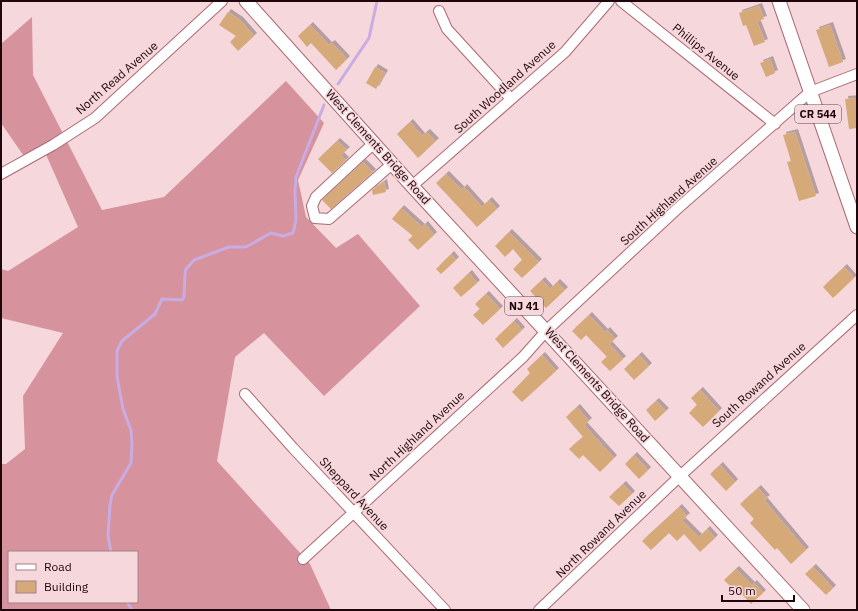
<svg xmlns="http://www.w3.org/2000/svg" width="858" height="611" font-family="'IBM Plex Sans',sans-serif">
  <defs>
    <filter id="shadow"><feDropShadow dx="3" dy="-3" stdDeviation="0" flood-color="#0004"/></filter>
  </defs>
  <rect width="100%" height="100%" fill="#f6d7db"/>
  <!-- forest -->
  <path fill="#d6929d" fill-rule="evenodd" d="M 32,17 L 33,75 L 102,210 L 164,197 L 286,81 L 324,123 L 298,180 L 306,217 L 336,248 L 358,234 L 420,306 L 324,396 L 264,333 L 235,357 L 217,461 L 310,564 L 331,610 L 1,610 L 1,464 L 6,464 L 25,449 L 23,396 L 63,333 L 1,318 L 1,269 L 8,271 L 78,227 L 44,150 L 28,162 L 1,123 L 1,44 ZM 9,552 L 137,552 L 137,602 L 9,602 Z"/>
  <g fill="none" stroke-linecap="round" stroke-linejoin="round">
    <!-- stream -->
    <path stroke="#c9ace3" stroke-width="3" d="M 338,84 L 369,38 L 377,1
      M 111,552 L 108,536 L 110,505 L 112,495 L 131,463 L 132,444 L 131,430 L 123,409 L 117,376 L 117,351 L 122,341 L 155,314 L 162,299 L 182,300 L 184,297 L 185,274 L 186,269 L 194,260 L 229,247 L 246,247 L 271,233 L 283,236 L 293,233 L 296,220 L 295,191 L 296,177 L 324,105
      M 127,602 L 132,610"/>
  </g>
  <!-- building -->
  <path fill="#d6a978" filter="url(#shadow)" d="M 759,6 L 764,19 L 757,21 L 765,42 L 754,46 L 746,25 L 743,26 L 739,13 Z
    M 228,12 L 240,20 L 254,36 L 238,51 L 230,42 L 236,36 L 219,25 Z
    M 310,25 L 329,45 L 332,43 L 347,59 L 336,70 L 311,43 L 307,47 L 298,36 Z
    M 830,25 L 843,62 L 829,67 L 816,30 Z
    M 770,59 L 775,73 L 766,77 L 760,63 Z
    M 375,67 L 385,73 L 376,89 L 366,83 Z
    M 857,98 L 857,128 L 849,129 L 845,99 Z
    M 410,122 L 422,136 L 427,132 L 436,141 L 418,158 L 397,134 Z
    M 795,132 L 816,196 L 799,201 L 787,162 L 791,161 L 783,135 Z
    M 337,141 L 347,150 L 341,155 L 346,160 L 332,173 L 318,159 Z
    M 363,162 L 373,172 L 331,209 L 322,200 Z
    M 446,174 L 462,190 L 464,187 L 482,207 L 489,200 L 497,209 L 477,227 L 436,183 Z
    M 384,182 L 386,192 L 373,195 L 372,190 Z
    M 401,208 L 422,227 L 425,224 L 434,235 L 418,250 L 408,240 L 413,236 L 392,219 Z
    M 509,232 L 539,262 L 522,278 L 513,269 L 522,260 L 513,249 L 505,257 L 495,246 Z
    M 451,254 L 456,260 L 441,274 L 436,269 Z
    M 844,267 L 854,278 L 833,298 L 823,287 Z
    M 469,273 L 477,283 L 461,297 L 453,288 Z
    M 542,280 L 550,289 L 557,282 L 565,290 L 546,308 L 530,291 Z
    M 486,294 L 500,309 L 483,325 L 473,315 L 480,309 L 475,304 Z
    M 589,315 L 605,332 L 607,330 L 615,339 L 609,344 L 623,359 L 610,371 L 601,362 L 607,357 L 586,335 L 581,340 L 572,331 Z
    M 514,321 L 522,330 L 503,348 L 495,339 Z
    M 542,355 L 556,371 L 522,402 L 512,392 L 530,373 L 527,369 Z
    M 639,355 L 649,366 L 634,380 L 624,369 Z
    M 700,390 L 719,411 L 703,427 L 689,413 L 697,405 L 691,398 Z
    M 656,401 L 666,411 L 655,421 L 646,410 Z
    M 577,407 L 589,421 L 584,425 L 614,458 L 600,472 L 583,455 L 579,459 L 569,449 L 583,437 L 566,417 Z
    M 634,455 L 648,470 L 639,479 L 625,464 Z
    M 720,465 L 735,482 L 726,491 L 710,474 Z
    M 623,484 L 632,494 L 619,506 L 609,497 Z
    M 758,488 L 767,498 L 764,500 L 806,550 L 791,564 L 777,548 L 775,550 L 750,523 L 754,519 L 740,504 Z
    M 679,507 L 687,516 L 682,520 L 699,537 L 707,529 L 715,538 L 700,552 L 684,534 L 677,541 L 669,533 L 651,550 L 642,541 Z
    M 813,567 L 833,588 L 826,595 L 805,574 Z
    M 736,569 L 752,585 L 754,583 L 763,593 L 751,604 L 735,587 L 733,589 L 724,580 Z"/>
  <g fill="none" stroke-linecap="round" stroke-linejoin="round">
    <!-- minor casing -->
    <g stroke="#ab6974" stroke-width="12">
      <path id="minor" d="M 621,1 L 775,124
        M 439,11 L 447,29 L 511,99
        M 374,143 L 316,197 L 312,206 L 315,218 L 329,219 L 392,164
        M 1,174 L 53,145 L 95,118 L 222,1
        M 412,186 L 565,52 L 609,1
        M 245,394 L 293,448 L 445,610
        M 303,559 L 523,357 L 547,330 L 677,209 L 810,92 L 857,74
        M 539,610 L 680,476 L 857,315"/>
    </g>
    <!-- major casing -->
    <g stroke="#ab6974" stroke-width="15">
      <path id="major" d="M 246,1 L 412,186 L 803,610
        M 779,1 L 857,227"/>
    </g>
    <!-- minor -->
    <use href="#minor" stroke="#fff" stroke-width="10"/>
    <!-- major -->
    <use href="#major" stroke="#fff" stroke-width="13"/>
  </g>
  <g text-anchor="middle" stroke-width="3.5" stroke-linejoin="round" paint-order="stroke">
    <!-- shield labels -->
    <g fill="#f6d7db" stroke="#5f4549" stroke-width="1">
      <rect x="795" y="105" width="46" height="18" rx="3"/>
      <rect x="505" y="297" width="38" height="18" rx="3"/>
    </g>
    <g font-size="11" font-weight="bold" fill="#1e060b">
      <text x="818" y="118">CR 544</text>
      <text x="524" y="310">NJ 41</text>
    </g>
    <!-- street labels -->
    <g font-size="12" fill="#1e060b" stroke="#f6d7db">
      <text transform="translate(706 52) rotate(39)" y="4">Phillips Avenue</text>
      <text transform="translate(117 78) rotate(-41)" y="4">North Read Avenue</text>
      <text transform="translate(505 87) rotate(-42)" y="4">South Woodland Avenue</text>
      <text transform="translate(378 147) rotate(48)" y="4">West Clements Bridge Road</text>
      <text transform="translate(669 201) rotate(-42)" y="4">South Highland Avenue</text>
      <text transform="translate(597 385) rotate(48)" y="4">West Clements Bridge Road</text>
      <text transform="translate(759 385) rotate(-42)" y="4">South Rowand Avenue</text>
      <text transform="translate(417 436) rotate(-43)" y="4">North Highland Avenue</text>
      <text transform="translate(354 494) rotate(47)" y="4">Sheppard Avenue</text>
      <text transform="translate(601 534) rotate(-44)" y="4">North Rowand Avenue</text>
    </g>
  </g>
  <!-- border -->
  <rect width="858" height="611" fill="none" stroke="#1e060b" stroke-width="4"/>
  <!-- legend -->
  <rect x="8" y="551" width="130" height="52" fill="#f6d7db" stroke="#a08388"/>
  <rect x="16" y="564" width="20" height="6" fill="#ffffff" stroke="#a08388"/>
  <text x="44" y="571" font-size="12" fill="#1e060b">Road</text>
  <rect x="16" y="581" width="20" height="12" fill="#d6a978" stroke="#a08388"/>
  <text x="44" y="591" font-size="12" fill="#1e060b">Building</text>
  <!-- scale -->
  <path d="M722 595v6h72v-6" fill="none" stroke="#1e060b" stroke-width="2"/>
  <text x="728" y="595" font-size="12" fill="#1e060b" stroke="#f6d7db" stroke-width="3" paint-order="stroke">50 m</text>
</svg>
